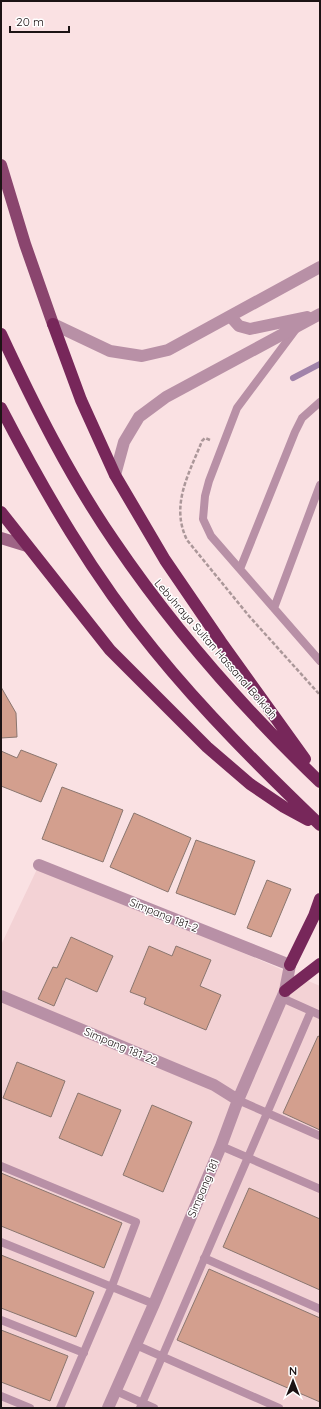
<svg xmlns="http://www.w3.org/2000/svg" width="321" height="1409" font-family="Quicksand,sans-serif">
  <rect width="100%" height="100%" fill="#fae1e3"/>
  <!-- built -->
  <path fill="#f3d2d5" d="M 39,865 L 320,986 L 320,1408 L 1,1408 L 1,945 Z"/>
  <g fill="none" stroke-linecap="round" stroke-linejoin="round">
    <!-- stream -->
    <path stroke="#a183aa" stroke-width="6" d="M 293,378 L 320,364"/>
  </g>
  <!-- building -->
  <path fill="#d39f8e" stroke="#8a766f" d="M 1,687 L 16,713 L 17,737 L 1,738 Z
    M 21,750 L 57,764 L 41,802 L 1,786 L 1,751 L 17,758 Z
    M 62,787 L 123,810 L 103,862 L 42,839 Z
    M 134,813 L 191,838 L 168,892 L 110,867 Z
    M 196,840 L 255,861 L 235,915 L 176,893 Z
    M 267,880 L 291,889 L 271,937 L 247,928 Z
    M 71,937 L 113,956 L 97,992 L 66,978 L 54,1006 L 38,999 L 53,967 L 57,968 Z
    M 149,946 L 172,956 L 176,946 L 211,960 L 200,986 L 221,995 L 206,1030 L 144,1004 L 146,998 L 130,992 Z
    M 318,1036 L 320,1037 L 320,1130 L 283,1113 Z
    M 17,1062 L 65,1081 L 51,1117 L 3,1098 Z
    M 78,1093 L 121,1110 L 102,1156 L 59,1138 Z
    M 152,1105 L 192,1122 L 163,1192 L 123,1175 Z
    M 1,1173 L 122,1223 L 104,1268 L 1,1226 Z
    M 249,1188 L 320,1219 L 320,1290 L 223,1247 Z
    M 1,1255 L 94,1292 L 76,1337 L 1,1308 Z
    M 209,1269 L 320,1318 L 320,1402 L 177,1340 Z
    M 1,1330 L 68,1356 L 50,1401 L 1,1382 Z"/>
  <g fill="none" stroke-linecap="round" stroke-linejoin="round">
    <!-- path -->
    <path stroke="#ab9799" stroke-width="2.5" stroke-dasharray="4 2" stroke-linecap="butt" d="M 210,440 L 205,438 L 202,441 C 189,474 170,505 187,540 L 249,616 L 320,695"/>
    <!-- lane -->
    <path stroke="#b890a6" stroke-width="8" d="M 296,329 L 237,408 L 209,481 L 205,496 L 203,519 L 211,536 L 320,661
      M 240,569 L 295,432 L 302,418 L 320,402
      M 274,608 L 320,485
      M 282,998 L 320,1015
      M 238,1100 L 320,1136
      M 221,1146 L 320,1189
      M 1,1166 L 136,1222 L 112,1286 L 60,1408
      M 1,1242 L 154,1304
      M 204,1258 L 320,1309
      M 1,1320 L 84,1353
      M 136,1345 L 279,1408
      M 116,1391 L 154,1408
      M 1,1396 L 30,1408
      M 140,1408 L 311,1011"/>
    <!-- street -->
    <path stroke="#b890a6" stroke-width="12" d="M 230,316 L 239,326 L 250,329 L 307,317
      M 53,324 L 110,351 L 142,356 L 168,350 L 320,267
      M 115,475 L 124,442 L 139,417 L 166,397 L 320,314
      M 39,865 L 290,965 L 285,991 L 238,1100 L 221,1146 L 154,1304 L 108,1408
      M 1,996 L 214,1085 L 238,1100"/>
    <!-- secondary -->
    <path stroke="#9e6485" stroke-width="12" d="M 1,538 L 27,546"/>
    <!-- primary -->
    <path stroke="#8a456e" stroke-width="12" d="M 1,165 L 25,244 L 53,324"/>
    <!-- highway -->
    <path stroke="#77275a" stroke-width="12" d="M 53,324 L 81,400 L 115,475 L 165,560 L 221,642 L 305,759
      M 1,334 C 34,405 70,477 114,541 C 173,628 244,709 320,782
      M 1,408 C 45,493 93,576 154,650 C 205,713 262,769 320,825
      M 1,512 L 110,650 L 207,747 L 250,784 L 284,807 L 308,820
      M 290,965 L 314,916 L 320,899
      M 285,991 L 320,964"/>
  </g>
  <g text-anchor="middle" stroke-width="3" stroke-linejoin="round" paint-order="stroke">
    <!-- street labels -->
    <g font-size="11" fill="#1c1314" stroke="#fff">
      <text transform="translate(216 649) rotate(49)" y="4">Lebuhraya Sultan Hassanal Bolkiah</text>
      <text transform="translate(164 915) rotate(22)" y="4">Simpang 181-2</text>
      <text transform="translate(121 1046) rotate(23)" y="4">Simpang 181-22</text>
      <text transform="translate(203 1188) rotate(-67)" y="4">Simpang 181</text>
    </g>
  </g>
  <!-- border -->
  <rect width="321" height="1409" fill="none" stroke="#1c1314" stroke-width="4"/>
  <!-- north arrow -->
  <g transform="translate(293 1381)" stroke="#ffffff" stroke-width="3" paint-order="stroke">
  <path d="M0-3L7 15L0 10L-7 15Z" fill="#1c1314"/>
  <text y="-6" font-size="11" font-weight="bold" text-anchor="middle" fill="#1c1314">N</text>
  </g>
  <!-- scale -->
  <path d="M10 26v6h59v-6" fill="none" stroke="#1c1314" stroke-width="2"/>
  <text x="16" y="26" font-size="12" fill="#1c1314" stroke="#ffffff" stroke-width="3" paint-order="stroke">20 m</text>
</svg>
